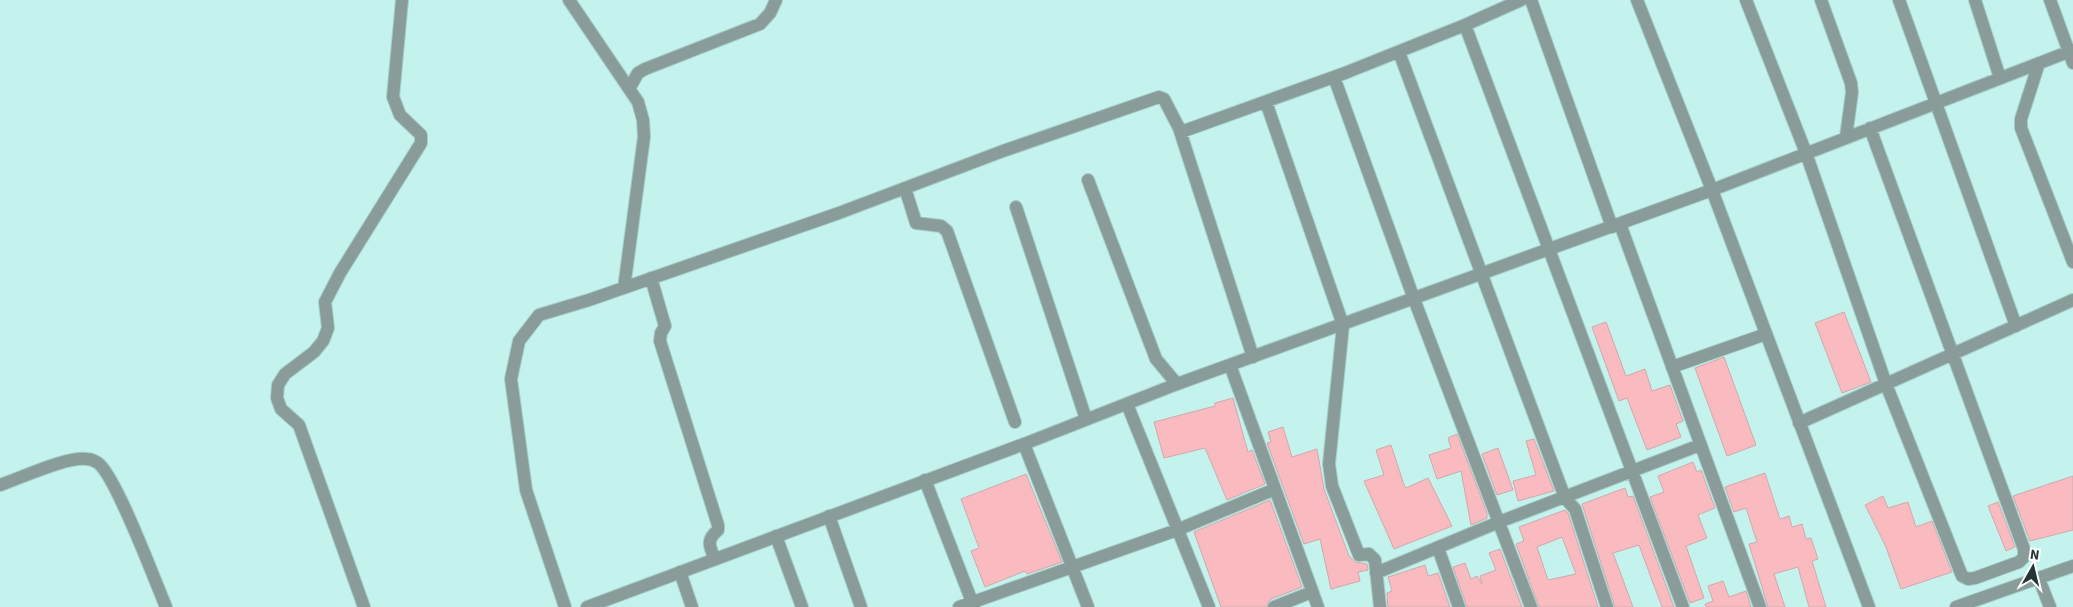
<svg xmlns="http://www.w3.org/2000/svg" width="2073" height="607" font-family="'Source Sans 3',sans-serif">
  <rect width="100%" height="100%" fill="#c4f3ee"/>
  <!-- building -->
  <path fill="#f9bbc0" stroke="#d1a8ab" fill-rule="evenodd" d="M 1844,312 L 1871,382 L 1842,393 L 1815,323 Z
    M 1606,322 L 1626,376 L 1645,369 L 1652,391 L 1670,385 L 1683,421 L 1676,424 L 1681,437 L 1647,450 L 1627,398 L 1619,401 L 1592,327 Z
    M 1724,357 L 1756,445 L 1727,456 L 1695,368 Z
    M 1233,398 L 1248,452 L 1252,450 L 1265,484 L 1227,500 L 1205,448 L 1164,458 L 1154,422 L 1215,406 L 1215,403 Z
    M 1283,427 L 1292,457 L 1317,449 L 1324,489 L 1349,556 L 1355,562 L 1367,564 L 1368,570 L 1358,572 L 1360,581 L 1331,589 L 1320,539 L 1304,544 L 1267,443 L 1271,442 L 1268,432 Z
    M 1457,434 L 1487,513 L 1487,518 L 1471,525 L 1461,471 L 1437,479 L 1429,455 L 1451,448 L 1448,438 Z
    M 1534,439 L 1554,491 L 1518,501 L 1513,481 L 1536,475 L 1526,441 Z
    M 1391,445 L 1404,485 L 1406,488 L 1428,478 L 1452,526 L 1394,549 L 1364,481 L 1384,475 L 1376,450 Z
    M 1498,448 L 1513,490 L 1497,495 L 1482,454 Z
    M 1693,462 L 1697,472 L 1701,470 L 1715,508 L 1698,515 L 1707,538 L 1686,546 L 1704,598 L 1690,603 L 1650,497 L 1664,492 L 1658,476 Z
    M 1765,473 L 1780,519 L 1789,516 L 1792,527 L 1802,524 L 1806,539 L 1811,538 L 1818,559 L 1812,561 L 1826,607 L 1809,607 L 1798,567 L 1774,574 L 1785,607 L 1768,607 L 1749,544 L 1757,542 L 1746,508 L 1734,512 L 1725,487 Z
    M 1026,474 L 1062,562 L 1027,574 L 1025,571 L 985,587 L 971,551 L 979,548 L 961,499 Z
    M 2073,476 L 2073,530 L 2030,541 L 2013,496 Z
    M 1625,488 L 1628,497 L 1633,496 L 1674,607 L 1662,607 L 1639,545 L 1613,553 L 1633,607 L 1615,607 L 1582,504 Z
    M 1883,496 L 1888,508 L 1908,502 L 1916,527 L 1932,521 L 1952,572 L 1901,589 L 1886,547 L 1865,505 Z
    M 1270,500 L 1302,587 L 1271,599 L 1266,607 L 1221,607 L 1194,532 Z
    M 1998,502 L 2015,547 L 2006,551 L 1988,506 Z
    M 1565,510 L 1568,513 L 1598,607 L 1539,607 L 1516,544 L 1524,541 L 1519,527 ZM 1562,537 L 1576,574 L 1548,580 L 1537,547 Z
    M 1500,549 L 1522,607 L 1467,607 L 1453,567 L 1465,563 L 1471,579 L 1477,576 L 1482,584 L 1480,576 L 1496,570 L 1489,553 Z
    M 1425,565 L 1428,576 L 1438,573 L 1450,607 L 1388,607 L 1387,593 L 1392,591 L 1388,577 Z
    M 1723,581 L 1729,597 L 1746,591 L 1751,607 L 1706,607 L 1705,604 L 1713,601 L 1708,586 Z"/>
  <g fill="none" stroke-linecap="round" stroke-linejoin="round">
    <!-- minor casing -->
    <g stroke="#a4cdc9" stroke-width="14">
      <path id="minor" d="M 569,0 L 638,102 L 643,120 L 644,137 L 624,288
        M 1531,0 L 1612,227
        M 1637,0 L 1712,190 L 2073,50
        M 1746,0 L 1806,153 L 1886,384 L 1962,576 L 1968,579 L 1975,578 L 2019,562 L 2024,557 L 2024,549 L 1870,128
        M 1821,0 L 1851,83 L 1852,92 L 1846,137
        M 1899,0 L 2016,326
        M 1975,0 L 2000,78
        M 2050,0 L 2073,63
        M 1465,25 L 1683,607
        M 1399,52 L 1565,498 L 1575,509 L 1607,607
        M 2039,63 L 2021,119 L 2021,128 L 2073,262
        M 1334,77 L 1414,299 L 1531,607
        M 629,89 L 638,73 L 645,69 L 760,24 L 770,13 L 776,0
        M 1266,102 L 1343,325 L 1329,464 L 1332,486 L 1359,555 L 1369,554 L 1375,560 L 1380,607
        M 1181,132 L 1345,73 L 1465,25 L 1521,0
        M 1088,180 L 1156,359 L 1177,384
        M 905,188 L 916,223 L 941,226 L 947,231 L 1015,422
        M 1016,207 L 1086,419
        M 1620,224 L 1760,607
        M 651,278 L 665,326 L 661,333 L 660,341 L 718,525 L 718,530 C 706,540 709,546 715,559
        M 1230,365 L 1318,607
        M 1672,367 L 1766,334
        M 1127,404 L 1209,607
        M 1799,423 L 2073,300
        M 1024,444 L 1088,607
        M 925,480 L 974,607
        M 0,485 C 21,478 67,456 87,459 C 90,459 95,461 98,463 C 116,476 155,581 166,607
        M 829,516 L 861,607
        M 776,536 L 802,607
        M 1438,548 L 1459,607
        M 680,572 L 692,607
        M 1376,573 L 1499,522 L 1700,445
        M 2039,579 L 2050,607
        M 364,607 L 299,425 L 281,409 L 277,398 L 278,385 L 285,374 L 314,352 L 323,341 L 328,328 L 325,302 L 340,273 L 421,143 L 421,135 L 400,115 L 393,97 L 402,0
        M 565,607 L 526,490 L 511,379 L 519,341 L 539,315 L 589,300 L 839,213 L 1003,151 L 1159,97 L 1164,99 L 1179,128 L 1253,357
        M 959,607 L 1177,530 L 1275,489
        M 1274,607 L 1312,592
        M 1956,607 L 2073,566"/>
    </g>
    <!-- tertiary casing -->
    <g stroke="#a4cdc9" stroke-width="14">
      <path id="tertiary" d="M 587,607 L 1024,444 L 1177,384 L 1712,190 L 1869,607"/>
    </g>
    <!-- minor -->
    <use href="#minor" stroke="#899c9a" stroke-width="12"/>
    <!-- tertiary -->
    <use href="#tertiary" stroke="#899c9a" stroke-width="12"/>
  </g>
  <!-- north arrow -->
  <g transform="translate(2033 567) rotate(8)" stroke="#ffffff" stroke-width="4" paint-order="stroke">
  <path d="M0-4L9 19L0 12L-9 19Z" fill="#233634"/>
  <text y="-8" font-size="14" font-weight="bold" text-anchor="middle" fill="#233634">N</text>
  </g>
</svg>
